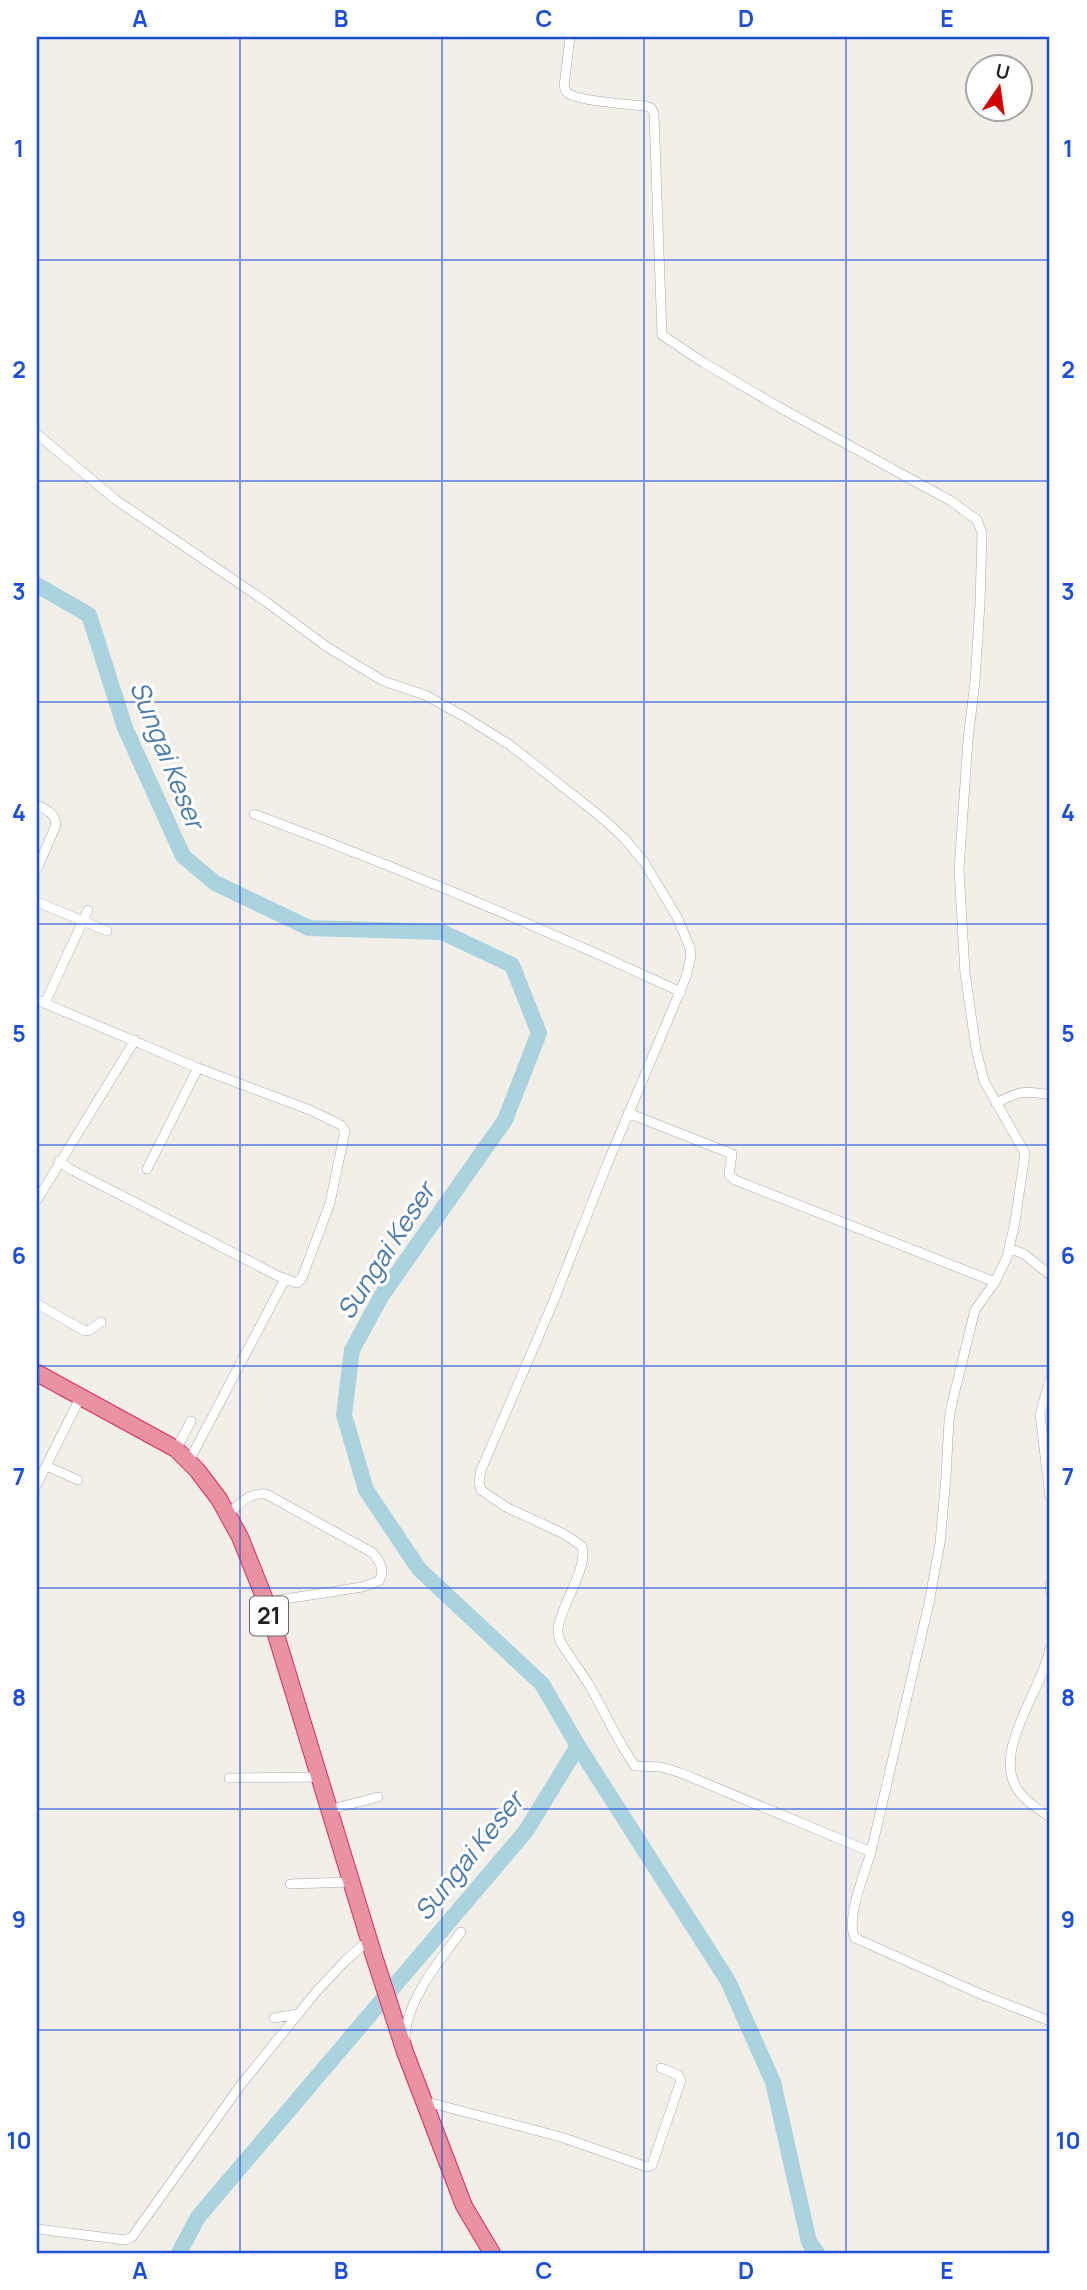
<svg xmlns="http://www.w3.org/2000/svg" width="1087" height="2290" font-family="Manrope,sans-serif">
  <rect width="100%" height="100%" fill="#f2efe9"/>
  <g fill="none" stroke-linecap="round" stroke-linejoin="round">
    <!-- river -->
    <path stroke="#aad3df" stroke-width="16" d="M 37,585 L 89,615 L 125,728 L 183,856 L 215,883 L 309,928 L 442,932 L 512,965 L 539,1033 L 505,1120 L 382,1295 L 352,1350 L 344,1415 L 366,1490 L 419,1569 L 542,1684 L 578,1746 L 526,1831 L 198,2217 L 179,2253
      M 578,1746 L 728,1981 L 773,2082 L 809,2242 L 817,2253"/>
    <!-- street casing -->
    <g stroke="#a9a9a9" stroke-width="10">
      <path id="street" d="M 570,37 L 564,86 C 566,91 566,93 571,95 C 587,102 627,104 645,106 L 651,108 L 654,114 L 662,335 L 704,363 L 777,406 L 951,501 L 977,520 L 982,533 L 980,604 L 975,681 L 968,740 L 959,870 L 965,973 L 976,1049 L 984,1081 L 1025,1153 L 1015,1222 L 1007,1257 L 995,1282 L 975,1310 L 952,1403 L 949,1420 L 946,1477 L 940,1543 L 929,1603 L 871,1852
        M 37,434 L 116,500 L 265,601 L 327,647 L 383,681 L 425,695 L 465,717 L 510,745 L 601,817 L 624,838 L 644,862 L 677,917 L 690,948 L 691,956 L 686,977 L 606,1167 L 552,1305 L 481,1470 L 479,1482 L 481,1490 L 506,1507 L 564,1534 L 582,1546 C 589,1567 560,1607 558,1629 C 558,1634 559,1640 562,1644 C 570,1658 581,1671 589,1685 C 605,1712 617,1741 635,1766 L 661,1767 L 681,1773 L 871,1852 C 865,1873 845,1919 855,1938 L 978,1993 L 1050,2021
        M 37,805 C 47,810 55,813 56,825 L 37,869
        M 254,814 C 399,868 541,927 681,992
        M 37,902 L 107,931
        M 37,1000 L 198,1068 L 310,1110 L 341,1125 L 345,1131 L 330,1203 L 302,1278 L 297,1283 L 278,1276 L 70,1169 L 59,1161
        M 45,1003 L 88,910
        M 996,1103 C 1020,1091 1023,1090 1050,1095
        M 628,1113 L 732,1154 L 729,1175 L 735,1180 L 995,1282
        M 147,1169 L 198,1068
        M 37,1200 L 135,1040
        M 1009,1248 L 1024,1254 L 1050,1275
        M 37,1304 L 85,1331 L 90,1330 L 101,1322
        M 1050,1379 L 1040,1414 L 1050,1497
        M 176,1449 L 191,1421
        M 189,1461 L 285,1279
        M 46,1466 L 78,1480
        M 37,1484 L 81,1396
        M 228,1514 C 240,1504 249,1492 266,1494 L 373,1553 C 381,1563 385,1570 379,1581 L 362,1587 L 266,1602
        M 1050,1584 L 1050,1590
        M 1050,1648 C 1044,1688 988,1754 1020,1793 C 1027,1803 1040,1810 1050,1817
        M 229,1778 L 319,1777
        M 328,1810 L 378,1797
        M 290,1884 L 351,1882
        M 274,2018 L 298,2014
        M 405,2040 C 405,2002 439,1961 461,1932
        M 423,2101 L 561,2137 L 647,2167 L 652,2165 L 681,2080 L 678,2075 L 661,2068
        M 37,2229 L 125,2240 L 132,2237 L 240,2086 L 316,1992 L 346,1960 L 369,1940"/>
    </g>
    <!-- highway casing -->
    <g stroke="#dc2a67" stroke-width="18">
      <path id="highway" d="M 37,1373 L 176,1449 L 197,1470 L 219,1499 L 240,1537 L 266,1602 L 373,1953 L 405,2052 L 464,2206 L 492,2253"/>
    </g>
    <!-- street -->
    <use href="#street" stroke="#fff" stroke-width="9"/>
    <!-- highway -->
    <use href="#highway" stroke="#e892a2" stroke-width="16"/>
  </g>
  <!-- grid -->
  <path fill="none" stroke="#1d4ed8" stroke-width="2" stroke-opacity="0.55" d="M 240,37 L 240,2253M 442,37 L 442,2253M 644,37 L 644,2253M 846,37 L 846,2253M 37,260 L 1050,260M 37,481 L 1050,481M 37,702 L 1050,702M 37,924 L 1050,924M 37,1145 L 1050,1145M 37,1366 L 1050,1366M 37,1588 L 1050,1588M 37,1809 L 1050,1809M 37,2030 L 1050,2030"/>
  <g text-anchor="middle" stroke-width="6" stroke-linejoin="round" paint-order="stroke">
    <!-- shield labels -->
    <rect fill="#fff" stroke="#646464" stroke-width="2" x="250" y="1596.5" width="38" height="39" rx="5"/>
    <g font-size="23" font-weight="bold" fill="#222">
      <text x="269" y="1624">21</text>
    </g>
    <!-- water labels -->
    <g font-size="26" font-style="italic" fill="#4a7aab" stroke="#fff">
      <text transform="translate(167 755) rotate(68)" y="9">Sungai Keser</text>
      <text transform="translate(386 1251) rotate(-57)" y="9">Sungai Keser</text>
      <text transform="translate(469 1856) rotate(-51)" y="9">Sungai Keser</text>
    </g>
  </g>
  <!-- border -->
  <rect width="1087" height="2290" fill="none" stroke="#ffffff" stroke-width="77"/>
  <!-- north arrow -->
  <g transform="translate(999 88) rotate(13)"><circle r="33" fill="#ffffff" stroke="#a7a7a7" stroke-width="2"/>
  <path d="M0-5L12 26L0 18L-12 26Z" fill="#d40000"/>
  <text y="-10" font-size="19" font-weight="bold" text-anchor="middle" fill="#222222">U</text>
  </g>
  <rect x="38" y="38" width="1010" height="2214" fill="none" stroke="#1d4ed8" stroke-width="2.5"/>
  <g font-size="23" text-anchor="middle" font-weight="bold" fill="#1d4ed8">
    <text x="140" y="27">A</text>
    <text x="341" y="27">B</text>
    <text x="544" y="27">C</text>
    <text x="746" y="27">D</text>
    <text x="947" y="27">E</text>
    <text x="19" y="157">1</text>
    <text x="1068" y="157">1</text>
    <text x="19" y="378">2</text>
    <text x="1068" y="378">2</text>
    <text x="19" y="600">3</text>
    <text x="1068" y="600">3</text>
    <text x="19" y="821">4</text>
    <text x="1068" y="821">4</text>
    <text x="19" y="1042">5</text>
    <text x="1068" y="1042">5</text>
    <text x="19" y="1264">6</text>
    <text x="1068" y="1264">6</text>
    <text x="19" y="1485">7</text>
    <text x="1068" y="1485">7</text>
    <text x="19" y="1706">8</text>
    <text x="1068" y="1706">8</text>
    <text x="19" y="1928">9</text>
    <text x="1068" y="1928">9</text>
    <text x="19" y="2149">10</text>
    <text x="1068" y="2149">10</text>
    <text x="140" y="2279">A</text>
    <text x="341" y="2279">B</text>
    <text x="544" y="2279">C</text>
    <text x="746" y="2279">D</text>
    <text x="947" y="2279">E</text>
  </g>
</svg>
